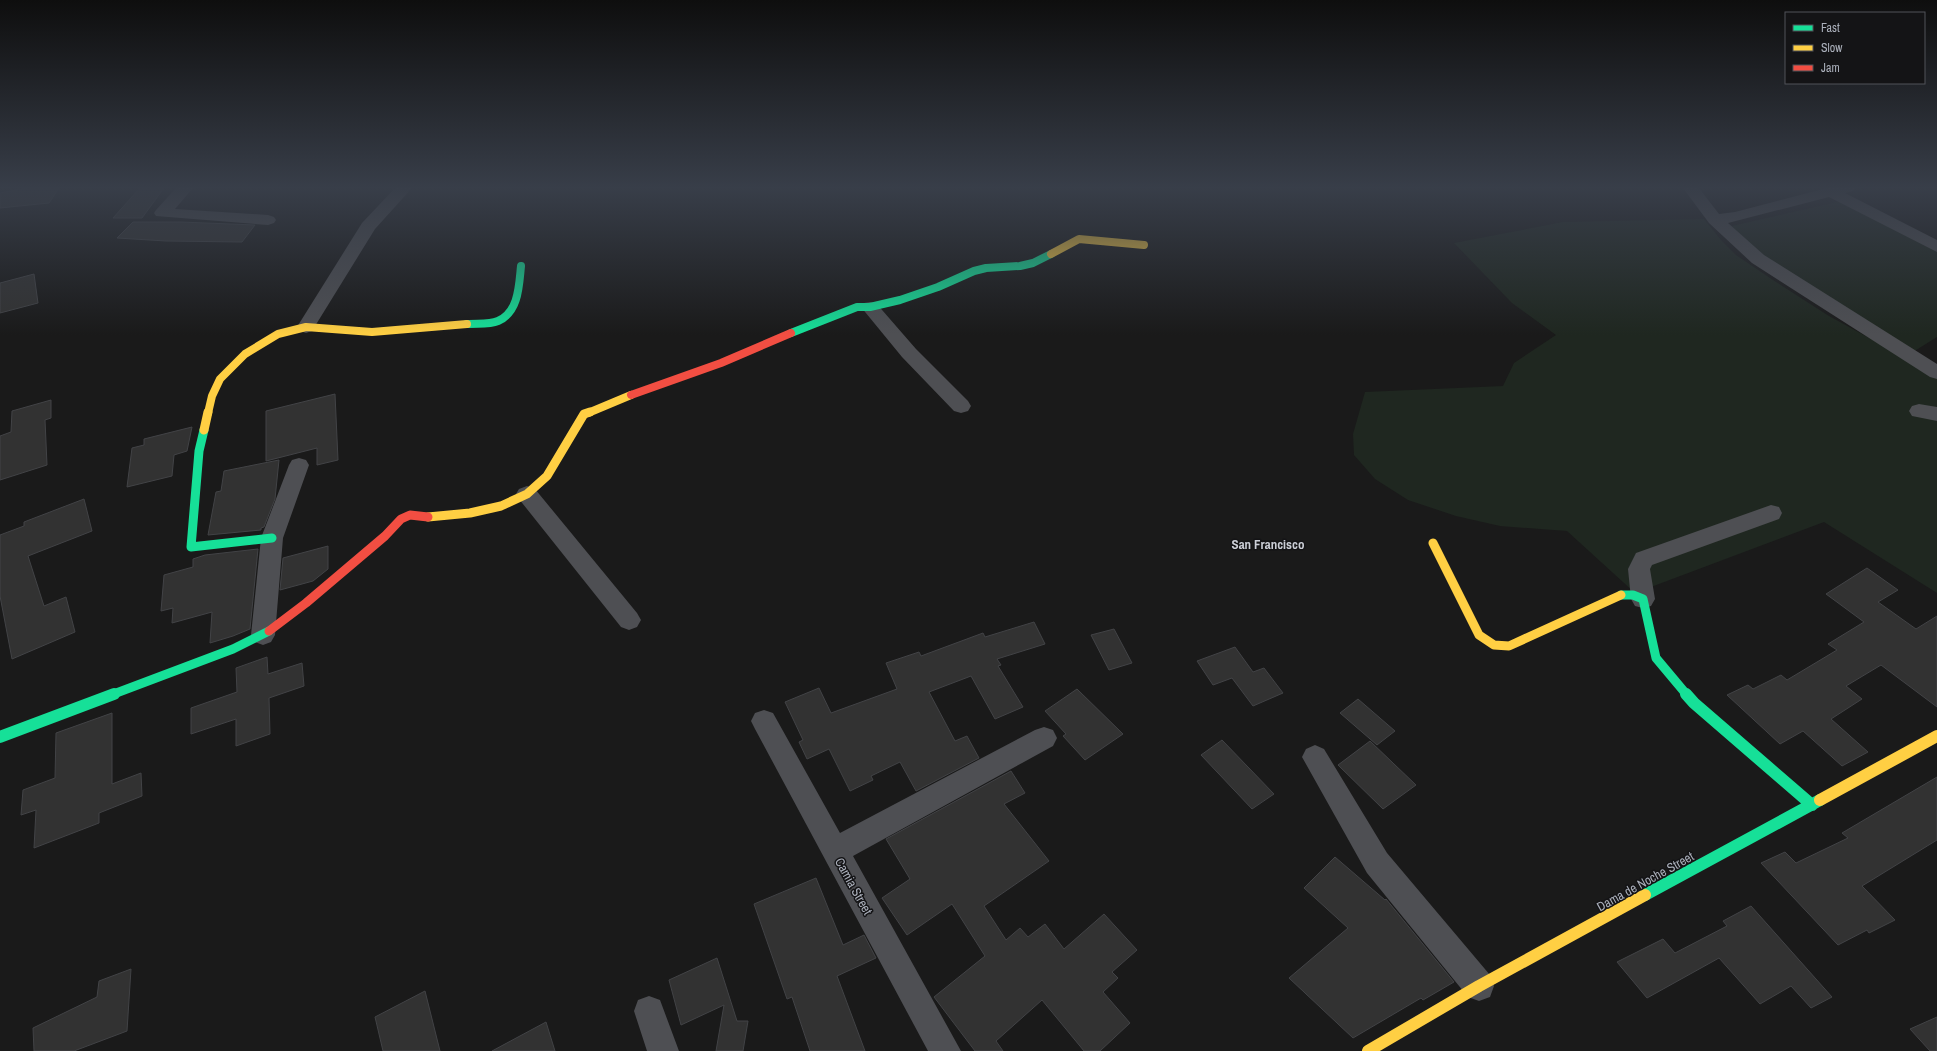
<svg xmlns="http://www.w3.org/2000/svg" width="1937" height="1051" font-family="'Archivo Narrow',sans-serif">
  <rect width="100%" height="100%" fill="#1a1a1a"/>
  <!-- green -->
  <path fill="#1f2720" d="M 1841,201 L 1937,250 L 1937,337 L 1913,352 L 1733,237 L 1732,226 Z
    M 1704,219 L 1721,240 L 1736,255 L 1773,280 L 1829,316 L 1937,375 L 1937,593 L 1824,522 L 1635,593 L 1567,531 L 1500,526 L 1456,516 L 1408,500 L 1375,479 L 1354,455 L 1353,434 L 1365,392 L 1503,386 L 1514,363 L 1556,335 L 1512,303 L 1454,243 L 1563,222 Z"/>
  <!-- building -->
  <path fill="#323232" stroke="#424346" d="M 27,188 L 59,188 L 49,203 L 0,208 L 0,193 Z
    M 140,188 L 164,188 L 142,218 L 113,218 Z
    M 133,222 L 181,222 L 255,225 L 242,242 L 166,241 L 117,238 Z
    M 34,274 L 38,303 L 0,313 L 0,283 Z
    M 335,394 L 338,460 L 317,465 L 317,448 L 266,461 L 266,411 Z
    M 51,400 L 51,418 L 45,420 L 47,465 L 0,480 L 0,436 L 11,432 L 12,411 Z
    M 192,427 L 187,451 L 174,455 L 172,476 L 127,487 L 132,448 L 144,445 L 144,439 Z
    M 279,460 L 275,499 L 264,527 L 261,528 L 261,530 L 208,535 L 216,492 L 221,491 L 224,471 Z
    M 84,499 L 92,531 L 28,556 L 44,606 L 66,597 L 75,632 L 12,659 L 0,596 L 0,535 L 24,526 L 24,522 Z
    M 328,546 L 328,569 L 313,581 L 280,590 L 283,558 Z
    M 258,549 L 250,629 L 233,636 L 210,643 L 212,612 L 172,623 L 173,608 L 161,611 L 164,575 L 193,567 L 193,559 L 205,555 Z
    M 1867,568 L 1898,590 L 1878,602 L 1916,629 L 1937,616 L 1937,707 L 1881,665 L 1846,686 L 1862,699 L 1831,719 L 1868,752 L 1842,766 L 1803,731 L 1780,744 L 1727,695 L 1748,685 L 1753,689 L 1781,675 L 1787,680 L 1837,650 L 1828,644 L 1864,622 L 1826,594 Z
    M 1034,622 L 1045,644 L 997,659 L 1001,665 L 998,666 L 1023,707 L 995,719 L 971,676 L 929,692 L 955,741 L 967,736 L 979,758 L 916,791 L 900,762 L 871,776 L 873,780 L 850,791 L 829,749 L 807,759 L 799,742 L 803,740 L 785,702 L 819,688 L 831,713 L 897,689 L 886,663 L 919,652 L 921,656 L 983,633 L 985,637 Z
    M 1114,629 L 1132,663 L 1109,670 L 1091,635 Z
    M 1235,647 L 1253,672 L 1264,668 L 1283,693 L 1253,706 L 1232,678 L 1213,685 L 1197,661 Z
    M 267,657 L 268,674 L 302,663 L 304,686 L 269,698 L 270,734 L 236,746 L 236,719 L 191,734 L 191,708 L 237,692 L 236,668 Z
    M 1077,689 L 1123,734 L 1085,760 L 1063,736 L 1066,734 L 1045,711 Z
    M 1358,699 L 1395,731 L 1377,745 L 1340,713 Z
    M 112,713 L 112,784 L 141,773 L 142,796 L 99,813 L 99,823 L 34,848 L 36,810 L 21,815 L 23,790 L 55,778 L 56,733 Z
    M 1222,740 L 1274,794 L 1252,809 L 1201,755 Z
    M 1370,741 L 1416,785 L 1383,809 L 1338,765 Z
    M 1011,771 L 1025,793 L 1004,804 L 1049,861 L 984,906 L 1006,940 L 1020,928 L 1028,937 L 1045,924 L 1064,949 L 1104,914 L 1137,950 L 1112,972 L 1118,978 L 1103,992 L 1130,1023 L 1100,1051 L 1084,1051 L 1042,1000 L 996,1041 L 1003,1051 L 975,1051 L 934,997 L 985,956 L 952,904 L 907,935 L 882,898 L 910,879 L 886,839 Z
    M 1937,777 L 1937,840 L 1862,886 L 1895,920 L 1869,933 L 1867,930 L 1838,945 L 1761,863 L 1785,852 L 1796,863 L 1848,838 L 1842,833 Z
    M 1335,857 L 1385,900 L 1386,899 L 1454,982 L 1423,1000 L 1421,998 L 1353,1038 L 1289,978 L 1348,928 L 1304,888 Z
    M 816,878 L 843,945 L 864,935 L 876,958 L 837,976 L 865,1051 L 810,1051 L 792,997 L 787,999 L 754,904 Z
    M 1751,906 L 1832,997 L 1811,1008 L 1791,986 L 1760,1004 L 1719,958 L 1647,998 L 1617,962 L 1663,939 L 1675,953 L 1727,926 L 1723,921 Z
    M 717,958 L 737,1021 L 748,1021 L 743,1051 L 716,1051 L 724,1005 L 681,1025 L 669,980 Z
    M 131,969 L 127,1031 L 74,1051 L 34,1051 L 33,1028 L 97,997 L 99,981 Z
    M 425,991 L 440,1051 L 383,1051 L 375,1017 Z
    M 1937,1017 L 1937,1051 L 1930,1051 L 1910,1029 Z
    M 546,1022 L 555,1051 L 492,1051 Z"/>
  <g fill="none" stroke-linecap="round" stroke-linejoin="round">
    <!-- street -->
    <path fill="#4e4f53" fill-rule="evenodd" d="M 176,188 L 193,188 L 175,209 L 268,215 L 274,217 L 276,220 L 274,223 L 268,225 L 156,216 L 154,213 L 156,210 Z
      M 395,188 L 412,188 L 375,229 L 312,331 L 306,333 L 300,331 L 297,327 L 362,223 Z
      M 1683,188 L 1699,188 L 1719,214 L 1735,212 L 1827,188 L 1855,188 L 1853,191 L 1845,193 L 1937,240 L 1937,252 L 1829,197 L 1728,223 L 1764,255 L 1937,364 L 1937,379 L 1930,377 L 1752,263 L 1709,223 Z
      M 870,302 L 876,303 L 916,349 L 968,401 L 971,406 L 968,411 L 961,413 L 954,411 L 902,357 L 861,307 L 864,303 Z
      M 1919,404 L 1937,407 L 1937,421 L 1912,416 L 1909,411 L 1912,406 Z
      M 299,458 L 306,460 L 309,465 L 283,538 L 275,635 L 271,642 L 263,645 L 255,642 L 251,635 L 261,538 L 289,465 L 292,460 Z
      M 527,486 L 535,489 L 637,613 L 641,620 L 637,627 L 629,630 L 621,627 L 519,499 L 516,494 L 519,489 Z
      M 1771,505 L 1779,507 L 1782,513 L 1779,519 L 1652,565 L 1650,569 L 1655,599 L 1651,606 L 1643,608 L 1635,606 L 1631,599 L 1628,569 L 1636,553 Z
      M 764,710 L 773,713 L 840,833 L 1035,730 L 1044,727 L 1053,730 L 1057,738 L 1053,746 L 853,856 L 961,1051 L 928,1051 L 755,729 L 751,721 L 755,713 Z
      M 1315,745 L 1324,749 L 1387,853 L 1490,975 L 1494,986 L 1490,997 L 1479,1001 L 1468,997 L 1367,873 L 1302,757 L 1306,749 Z
      M 649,996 L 660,1000 L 679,1051 L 647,1051 L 634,1011 L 638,1000 Z"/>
    <!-- fast-far2 -->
    <path stroke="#16e098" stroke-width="8" d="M 467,324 C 477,323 489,325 498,321 C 519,312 519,285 521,266
      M 791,333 L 857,307 L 870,307 L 900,300 L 938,287 L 974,271 L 986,268 L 1020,266 L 1033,263 L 1051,254"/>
    <!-- fast-far1 -->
    <path stroke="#16e098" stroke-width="9" d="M 204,430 L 199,451 L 191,547 L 272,538
      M 1621,595 L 1633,595 L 1643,599 L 1656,658 L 1687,695
      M 111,695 L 233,649 L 269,631"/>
    <!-- fast -->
    <path stroke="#16e098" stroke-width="12" d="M 1686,694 L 1694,703 L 1812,805
      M 0,737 L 114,694
      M 1645,895 L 1820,800"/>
    <!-- slow-far2 -->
    <path stroke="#ffcf43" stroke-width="8" d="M 1051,254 L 1079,239 L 1144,245
      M 208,413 L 212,396 L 220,379 L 245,354 L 278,334 L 306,327 L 372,332 L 467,324
      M 588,413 L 631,395"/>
    <!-- slow-far1 -->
    <path stroke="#ffcf43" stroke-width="9" d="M 204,430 L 208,412
      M 428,517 L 470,513 L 501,506 L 527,494 L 547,476 L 584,414 L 590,412
      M 1433,543 L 1479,635 L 1494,645 L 1509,646 L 1621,595"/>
    <!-- slow -->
    <path stroke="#ffcf43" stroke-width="12" d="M 1820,800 L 1937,736
      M 1368,1051 L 1479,986 L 1645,895"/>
    <!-- jam-far1 -->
    <path stroke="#f24e42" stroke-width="8" d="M 631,395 L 721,363 L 791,333"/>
    <!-- jam -->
    <path stroke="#f24e42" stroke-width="9" d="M 269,631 L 306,603 L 385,536 L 401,519 L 410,515 L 428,517"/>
  </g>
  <!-- sky -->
  <linearGradient id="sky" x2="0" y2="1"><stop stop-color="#0e0e0e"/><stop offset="0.56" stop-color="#383e49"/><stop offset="1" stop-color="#383e49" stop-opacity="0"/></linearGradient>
  <rect width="1937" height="335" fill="url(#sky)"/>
  <g text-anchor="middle" stroke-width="3" stroke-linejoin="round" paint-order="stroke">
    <!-- quarter labels -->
    <g font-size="13" font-weight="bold" fill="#cccfd7" stroke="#141416">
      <text x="1268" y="549">San Francisco</text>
    </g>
    <!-- near-street labels -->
    <g font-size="13" fill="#abb0bb" stroke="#141416">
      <text transform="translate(1645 881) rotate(-29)" y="5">Dama de Noche Street</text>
      <text transform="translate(854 886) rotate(61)" y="5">Camia Street</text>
    </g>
  </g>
  <!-- legend -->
  <rect x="1785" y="12" width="140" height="72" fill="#141416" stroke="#505258"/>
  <rect x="1793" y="25" width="20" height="6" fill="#16e098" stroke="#505258"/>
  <text x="1821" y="32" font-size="12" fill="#abb0bb">Fast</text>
  <rect x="1793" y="45" width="20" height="6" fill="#ffcf43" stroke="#505258"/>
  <text x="1821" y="52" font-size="12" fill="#abb0bb">Slow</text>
  <rect x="1793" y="65" width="20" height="6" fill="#f24e42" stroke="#505258"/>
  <text x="1821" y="72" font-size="12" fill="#abb0bb">Jam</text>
</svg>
